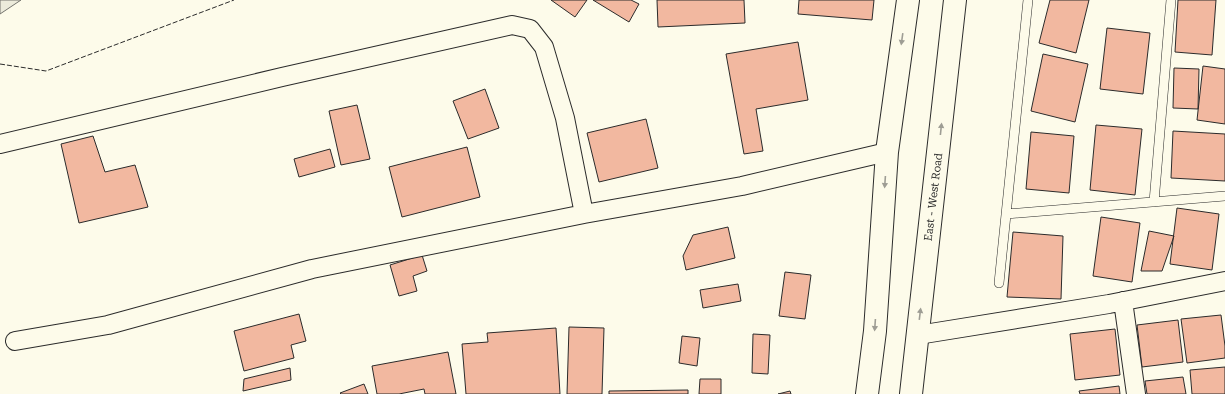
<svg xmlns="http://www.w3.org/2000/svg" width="1225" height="394" font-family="'Roboto Serif',serif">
  <rect width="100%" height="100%" fill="#fdfbea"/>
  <!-- green -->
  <path fill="#ecebdb" stroke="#74746e" d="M 0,0 L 21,0 L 0,14 Z"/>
  <!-- building -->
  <path fill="#f2b8a0" stroke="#2b2b2b" d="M 551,0 L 587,0 L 575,17 Z
    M 593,0 L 631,0 L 639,4 L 629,22 Z
    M 657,0 L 744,0 L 745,23 L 658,27 Z
    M 799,0 L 874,0 L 872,20 L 798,14 Z
    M 1050,0 L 1089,0 L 1076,53 L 1039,43 Z
    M 1178,0 L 1216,0 L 1212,55 L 1175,52 Z
    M 1107,28 L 1150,33 L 1143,94 L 1100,89 Z
    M 798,42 L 808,100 L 756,109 L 763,151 L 744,154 L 726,54 Z
    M 1043,54 L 1088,64 L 1075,122 L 1031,111 Z
    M 1203,66 L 1225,69 L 1225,124 L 1197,120 Z
    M 1174,68 L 1199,69 L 1198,109 L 1173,108 Z
    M 485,89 L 499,128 L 468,139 L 453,101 Z
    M 357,105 L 370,159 L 341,165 L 329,111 Z
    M 646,119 L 658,168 L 599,182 L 587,133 Z
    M 1096,125 L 1142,129 L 1135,195 L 1090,190 Z
    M 1173,131 L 1225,134 L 1225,181 L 1171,178 Z
    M 1031,132 L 1074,136 L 1069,193 L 1026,189 Z
    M 93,136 L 105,172 L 135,165 L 148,207 L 79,223 L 61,144 Z
    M 467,147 L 480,197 L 402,217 L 389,167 Z
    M 330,149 L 335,167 L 299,177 L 294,159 Z
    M 1177,208 L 1219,214 L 1212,270 L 1170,264 Z
    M 1101,217 L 1140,223 L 1132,282 L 1093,276 Z
    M 728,227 L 735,258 L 686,270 L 683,256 L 693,235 Z
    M 1149,231 L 1174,236 L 1162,271 L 1141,271 Z
    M 1013,232 L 1063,236 L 1061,299 L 1007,297 Z
    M 422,255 L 427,271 L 413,276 L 417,291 L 399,296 L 390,265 Z
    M 785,272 L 811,275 L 805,319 L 779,316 Z
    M 738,284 L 741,301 L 703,308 L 700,290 Z
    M 299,314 L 306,341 L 291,345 L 294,358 L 244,371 L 234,331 Z
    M 1221,315 L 1225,346 L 1225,358 L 1187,363 L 1181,319 Z
    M 1178,320 L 1183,362 L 1142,367 L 1137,325 Z
    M 569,327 L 604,328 L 602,394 L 567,394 Z
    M 556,328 L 560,394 L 466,394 L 462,344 L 488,342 L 487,333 Z
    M 1115,329 L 1120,375 L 1075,380 L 1070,334 Z
    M 753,334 L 770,335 L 768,374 L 752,373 Z
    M 682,336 L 700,338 L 697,366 L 679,363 Z
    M 448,352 L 456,394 L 425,394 L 424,389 L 399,394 L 377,394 L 372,366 Z
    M 1225,367 L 1225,394 L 1192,394 L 1190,370 Z
    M 290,368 L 291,380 L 243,391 L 244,379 Z
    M 1183,377 L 1186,394 L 1147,394 L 1145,381 Z
    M 700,379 L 721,379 L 721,394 L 699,394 Z
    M 364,384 L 368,394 L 341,394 L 340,393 Z
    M 1119,386 L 1120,394 L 1080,394 L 1079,391 Z
    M 688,390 L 688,394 L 609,394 L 609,391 Z
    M 790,391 L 791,394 L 778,394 Z"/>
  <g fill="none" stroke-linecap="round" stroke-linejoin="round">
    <!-- service casing -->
    <g stroke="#2b2b2b" stroke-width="10">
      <path id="service" d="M 1154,202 L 1171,0
        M 1006,214 L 1225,196
        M 999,283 L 1028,0"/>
    </g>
    <!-- minor casing -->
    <g stroke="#2b2b2b" stroke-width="20">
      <path id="minor" d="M 0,144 L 282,77 L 512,25 L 530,29 L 544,47 L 565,118 L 584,214
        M 1123,301 L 1136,394
        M 918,335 L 1109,304 L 1225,281
        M 15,341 L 108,325 L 312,269 L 584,214 L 742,186 L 887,152"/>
    </g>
    <!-- primary casing -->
    <g stroke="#2b2b2b" stroke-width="24">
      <path id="primary" d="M 867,394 L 875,331 L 887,152 L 908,0
        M 911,394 L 955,0"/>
    </g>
    <!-- service -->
    <use href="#service" stroke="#fdfbea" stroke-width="9"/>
    <!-- minor -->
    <use href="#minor" stroke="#fdfbea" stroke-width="18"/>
    <!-- primary -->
    <use href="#primary" stroke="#fdfbea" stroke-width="22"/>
    <!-- fence -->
    <path stroke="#2b2b2b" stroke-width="1" stroke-dasharray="5 2" stroke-linecap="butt" d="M 0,64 L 46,71 L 234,0"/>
  </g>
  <!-- one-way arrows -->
  <defs><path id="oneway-solid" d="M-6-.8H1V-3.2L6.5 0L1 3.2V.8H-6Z"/></defs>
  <g fill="#9e9d94">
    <use href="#oneway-solid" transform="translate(902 39) rotate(98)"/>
    <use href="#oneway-solid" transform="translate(941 129) rotate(-84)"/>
    <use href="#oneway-solid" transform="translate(885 182) rotate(94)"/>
    <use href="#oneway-solid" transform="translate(920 314) rotate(-83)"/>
    <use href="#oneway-solid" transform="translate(875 325) rotate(94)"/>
  </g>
  <g text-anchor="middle" stroke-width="3" stroke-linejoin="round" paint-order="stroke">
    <!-- street labels -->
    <g font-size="11" fill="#2b2b2b" stroke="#fdfbea">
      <text transform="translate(933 197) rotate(-83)" y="4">East - West Road</text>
    </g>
  </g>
</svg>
